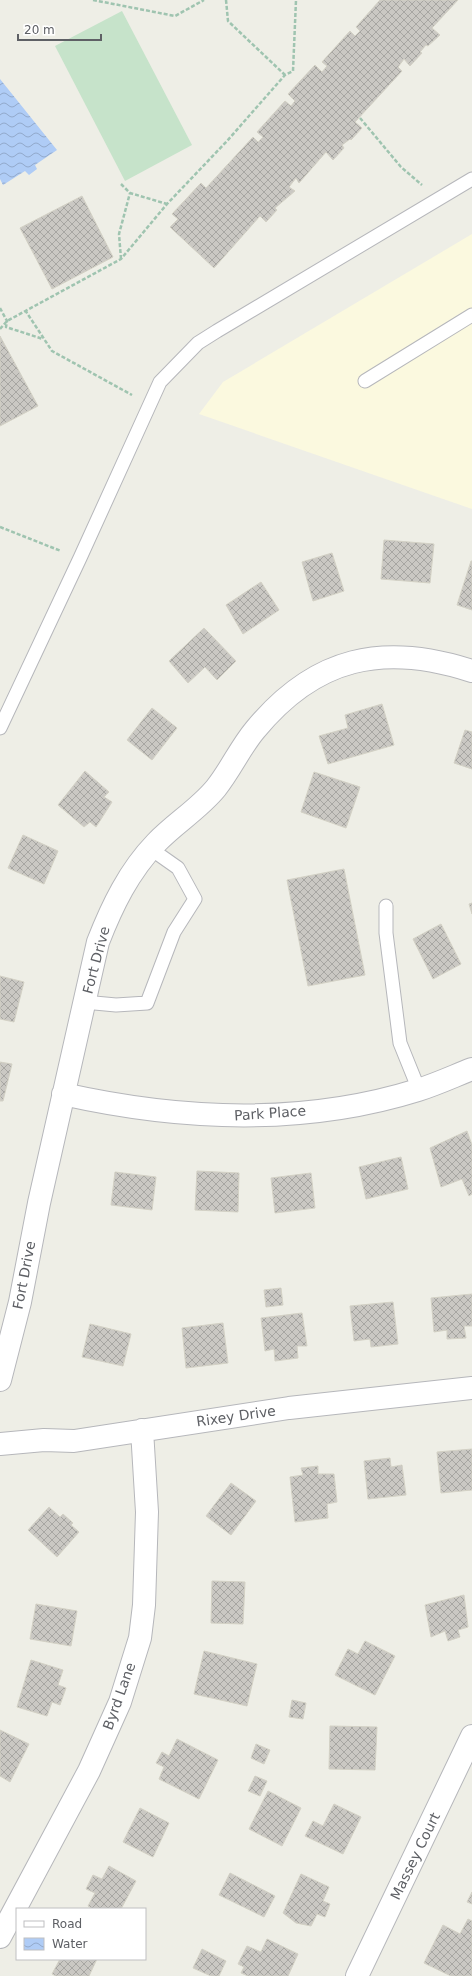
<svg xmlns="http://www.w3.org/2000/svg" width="472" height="1976" font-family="'DejaVu Sans',sans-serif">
  <defs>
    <pattern id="water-waves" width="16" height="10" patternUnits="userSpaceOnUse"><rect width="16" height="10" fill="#afccf6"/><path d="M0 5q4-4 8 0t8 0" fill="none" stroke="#92a9cb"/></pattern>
    <pattern id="building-cross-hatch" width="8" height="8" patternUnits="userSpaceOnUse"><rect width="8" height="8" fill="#cac8c3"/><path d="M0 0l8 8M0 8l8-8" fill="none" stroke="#a7a6a2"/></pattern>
  </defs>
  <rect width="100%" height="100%" fill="#eeeee6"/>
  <!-- commercial -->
  <path fill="#fbf9df" d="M 472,234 L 472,509 L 199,414 L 223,382 Z"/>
  <!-- grass -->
  <path fill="#c6e3ca" d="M 122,11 L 192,145 L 125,181 L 55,46 Z"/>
  <!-- water -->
  <path fill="url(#water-waves)" d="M 0,79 L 57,150 L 35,165 L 37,169 L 29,175 L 25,171 L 3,185 L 0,179 Z"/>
  <!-- building -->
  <path fill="url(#building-cross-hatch)" stroke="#d3d1c5" d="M 380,0 L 458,0 L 432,28 L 440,35 L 428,46 L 426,45 L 420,52 L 422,53 L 410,66 L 404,59 L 398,67 L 402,71 L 355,122 L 362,128 L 351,140 L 350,139 L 342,145 L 344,148 L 333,160 L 326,152 L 299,183 L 296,178 L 289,187 L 295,191 L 275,208 L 277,210 L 266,222 L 260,216 L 214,268 L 170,227 L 178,219 L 172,214 L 201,183 L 206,188 L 253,137 L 258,142 L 263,137 L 257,132 L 285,101 L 291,106 L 295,101 L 288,94 L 315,65 L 322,72 L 327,66 L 322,62 L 350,31 L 355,36 L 360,31 L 356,27 Z
    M 82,196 L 113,257 L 52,289 L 20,228 Z
    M 0,336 L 38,406 L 0,426 Z
    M 384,540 L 434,544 L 430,583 L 381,579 Z
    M 332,553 L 344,591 L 313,601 L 302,562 Z
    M 471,561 L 472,561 L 472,610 L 457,605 Z
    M 261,582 L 279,610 L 243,634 L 226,605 Z
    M 204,628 L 236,661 L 217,680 L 205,667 L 188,683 L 169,661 Z
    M 382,704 L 394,745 L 328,764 L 319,736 L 348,728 L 345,715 Z
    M 152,708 L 177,728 L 152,760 L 127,740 Z
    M 465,730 L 472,732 L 472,769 L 454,763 Z
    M 85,771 L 109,792 L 104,797 L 112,802 L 96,827 L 90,822 L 84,827 L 58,805 Z
    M 314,772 L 360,787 L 346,828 L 301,812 Z
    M 23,835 L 58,851 L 44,884 L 8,868 Z
    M 344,869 L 365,975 L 308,986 L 287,880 Z
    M 472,903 L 472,914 L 469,904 Z
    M 441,924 L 461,964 L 433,979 L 413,939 Z
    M 0,976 L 24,982 L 14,1022 L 0,1019 Z
    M 0,1062 L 12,1064 L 3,1101 L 0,1101 Z
    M 467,1131 L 472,1145 L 472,1194 L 469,1196 L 462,1179 L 441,1187 L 430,1148 Z
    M 401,1157 L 408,1189 L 366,1199 L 359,1167 Z
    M 197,1171 L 239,1173 L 238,1212 L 195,1210 Z
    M 115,1172 L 156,1177 L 152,1210 L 111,1205 Z
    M 311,1173 L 315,1208 L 275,1213 L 271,1178 Z
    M 281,1288 L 283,1305 L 266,1307 L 264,1290 Z
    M 472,1294 L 472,1326 L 464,1326 L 466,1338 L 447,1339 L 447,1330 L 434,1332 L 431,1298 Z
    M 393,1302 L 398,1344 L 371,1347 L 370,1339 L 354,1341 L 350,1306 Z
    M 302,1313 L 307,1346 L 297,1346 L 298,1358 L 275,1361 L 274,1349 L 265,1351 L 261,1318 Z
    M 223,1323 L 228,1363 L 186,1368 L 182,1328 Z
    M 90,1324 L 131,1334 L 123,1366 L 82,1357 Z
    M 472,1449 L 472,1490 L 441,1493 L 437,1452 Z
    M 390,1458 L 391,1467 L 402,1465 L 406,1495 L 368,1499 L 364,1461 Z
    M 318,1466 L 318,1474 L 334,1474 L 337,1502 L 327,1504 L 328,1518 L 295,1522 L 290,1477 L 303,1475 L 301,1468 Z
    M 231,1483 L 256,1501 L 231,1535 L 206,1516 Z
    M 49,1507 L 60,1517 L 63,1514 L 73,1523 L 71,1525 L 79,1532 L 57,1557 L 28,1530 Z
    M 212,1581 L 245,1582 L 243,1624 L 211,1623 Z
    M 464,1595 L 468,1627 L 458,1630 L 460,1637 L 448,1641 L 445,1631 L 431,1637 L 425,1605 Z
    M 36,1604 L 77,1611 L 71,1646 L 30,1639 Z
    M 365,1641 L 395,1656 L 375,1695 L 335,1675 L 348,1649 L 358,1654 Z
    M 204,1651 L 257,1664 L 247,1706 L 194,1694 Z
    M 31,1660 L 63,1670 L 58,1685 L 66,1688 L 60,1705 L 52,1702 L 47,1716 L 17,1707 Z
    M 292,1700 L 306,1703 L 303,1719 L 289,1717 Z
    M 330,1726 L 377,1727 L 375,1770 L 329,1769 Z
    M 0,1730 L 29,1744 L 10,1782 L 0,1776 Z
    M 177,1739 L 218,1760 L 199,1799 L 159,1779 L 164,1767 L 156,1763 L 162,1752 L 169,1756 Z
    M 256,1744 L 270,1750 L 264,1764 L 251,1758 Z
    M 255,1776 L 267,1781 L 260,1796 L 248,1791 Z
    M 268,1791 L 301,1808 L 282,1846 L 249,1829 Z
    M 334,1804 L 361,1817 L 343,1854 L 305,1836 L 313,1821 L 323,1826 Z
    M 140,1808 L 169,1823 L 153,1857 L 123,1842 Z
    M 109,1866 L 136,1881 L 121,1909 L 93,1909 L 88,1906 L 95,1893 L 86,1889 L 93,1875 L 102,1879 Z
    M 230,1873 L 275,1896 L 264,1917 L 219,1895 Z
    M 301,1874 L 329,1887 L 323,1901 L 330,1904 L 325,1917 L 317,1914 L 311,1926 L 296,1923 L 283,1913 Z
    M 472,1892 L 472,1904 L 467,1902 Z
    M 468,1919 L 472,1921 L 472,1976 L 451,1976 L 424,1963 L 443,1925 L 460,1934 Z
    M 267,1939 L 298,1954 L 288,1976 L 248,1976 L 241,1973 L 244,1967 L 238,1964 L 247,1946 L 261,1952 Z
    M 202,1949 L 226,1961 L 219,1976 L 211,1976 L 193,1968 Z
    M 60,1959 L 97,1959 L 89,1976 L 56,1976 L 52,1974 Z"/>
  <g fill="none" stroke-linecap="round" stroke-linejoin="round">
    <!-- lane casing -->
    <g stroke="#b6b7bb" stroke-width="15">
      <path id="lane" d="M 365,381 L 472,315
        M 0,728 L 80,558 L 160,382 L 198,343 L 217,331 L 472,179
        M 386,906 L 386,933 L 400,1043 L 419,1090
        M 84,1002 L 116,1005 L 147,1003 L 174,932 L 195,899 L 178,868 L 151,849"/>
    </g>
    <!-- street casing -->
    <g stroke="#b6b7bb" stroke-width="24">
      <path id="street" d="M 63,1094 C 179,1120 303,1126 418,1090 C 437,1084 454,1076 472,1069
        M 0,1380 L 20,1302 L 39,1203 L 98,942 C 112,906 129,871 156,843 C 175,823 199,809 216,788 C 231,769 240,748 255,730 C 315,657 383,642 472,671
        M 0,1444 L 44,1440 L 74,1441 L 289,1408 L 472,1388
        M 0,1937 L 89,1771 L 120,1702 L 140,1638 L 144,1605 L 147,1512 L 142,1430
        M 357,1976 L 472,1736"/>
    </g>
    <!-- path -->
    <path stroke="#9fc4b0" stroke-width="2.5" stroke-dasharray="4 2" stroke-linecap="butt" d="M 93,0 L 175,16 L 204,0
      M 226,0 L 228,21 L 285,75
      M 360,118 L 401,167 L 422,185
      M 121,184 L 130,193 L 167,204
      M 121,259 L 119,234 L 130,193
      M 0,308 L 7,321 L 6,327 L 43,339
      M 25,310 L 52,351 L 132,395
      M 0,329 L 7,321 L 121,259 L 167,204 L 227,141 L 285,75 L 293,71 L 296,0
      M 0,527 L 61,551"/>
    <!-- lane -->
    <use href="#lane" stroke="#fff" stroke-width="13"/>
    <!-- street -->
    <use href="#street" stroke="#fff" stroke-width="22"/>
  </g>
  <g text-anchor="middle" stroke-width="3" stroke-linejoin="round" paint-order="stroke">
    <!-- street labels -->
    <g font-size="14" fill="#5e6065" stroke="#fff">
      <text transform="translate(96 960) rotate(-75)" y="5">Fort Drive</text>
      <text transform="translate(270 1113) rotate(-4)" y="5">Park Place</text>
      <text transform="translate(24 1275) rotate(-79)" y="5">Fort Drive</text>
      <text transform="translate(236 1416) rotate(-8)" y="5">Rixey Drive</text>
      <text transform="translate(119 1696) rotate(-70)" y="5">Byrd Lane</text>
      <text transform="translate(415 1856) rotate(-64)" y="5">Massey Court</text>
    </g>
  </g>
  <!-- legend -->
  <rect x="16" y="1908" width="130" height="52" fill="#ffffff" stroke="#bfbfc1"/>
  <rect x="24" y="1921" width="20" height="6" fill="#ffffff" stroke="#bfbfc1"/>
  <text x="52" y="1928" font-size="12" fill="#5e6065">Road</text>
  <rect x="24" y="1938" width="20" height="12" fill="url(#water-waves)" stroke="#bfbfc1"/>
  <text x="52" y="1948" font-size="12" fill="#5e6065">Water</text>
  <!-- scale -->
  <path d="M18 34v6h83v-6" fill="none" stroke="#5e6065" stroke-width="2"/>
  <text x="24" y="34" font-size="12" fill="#5e6065" stroke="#ffffff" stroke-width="3" paint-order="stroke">20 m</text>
</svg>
